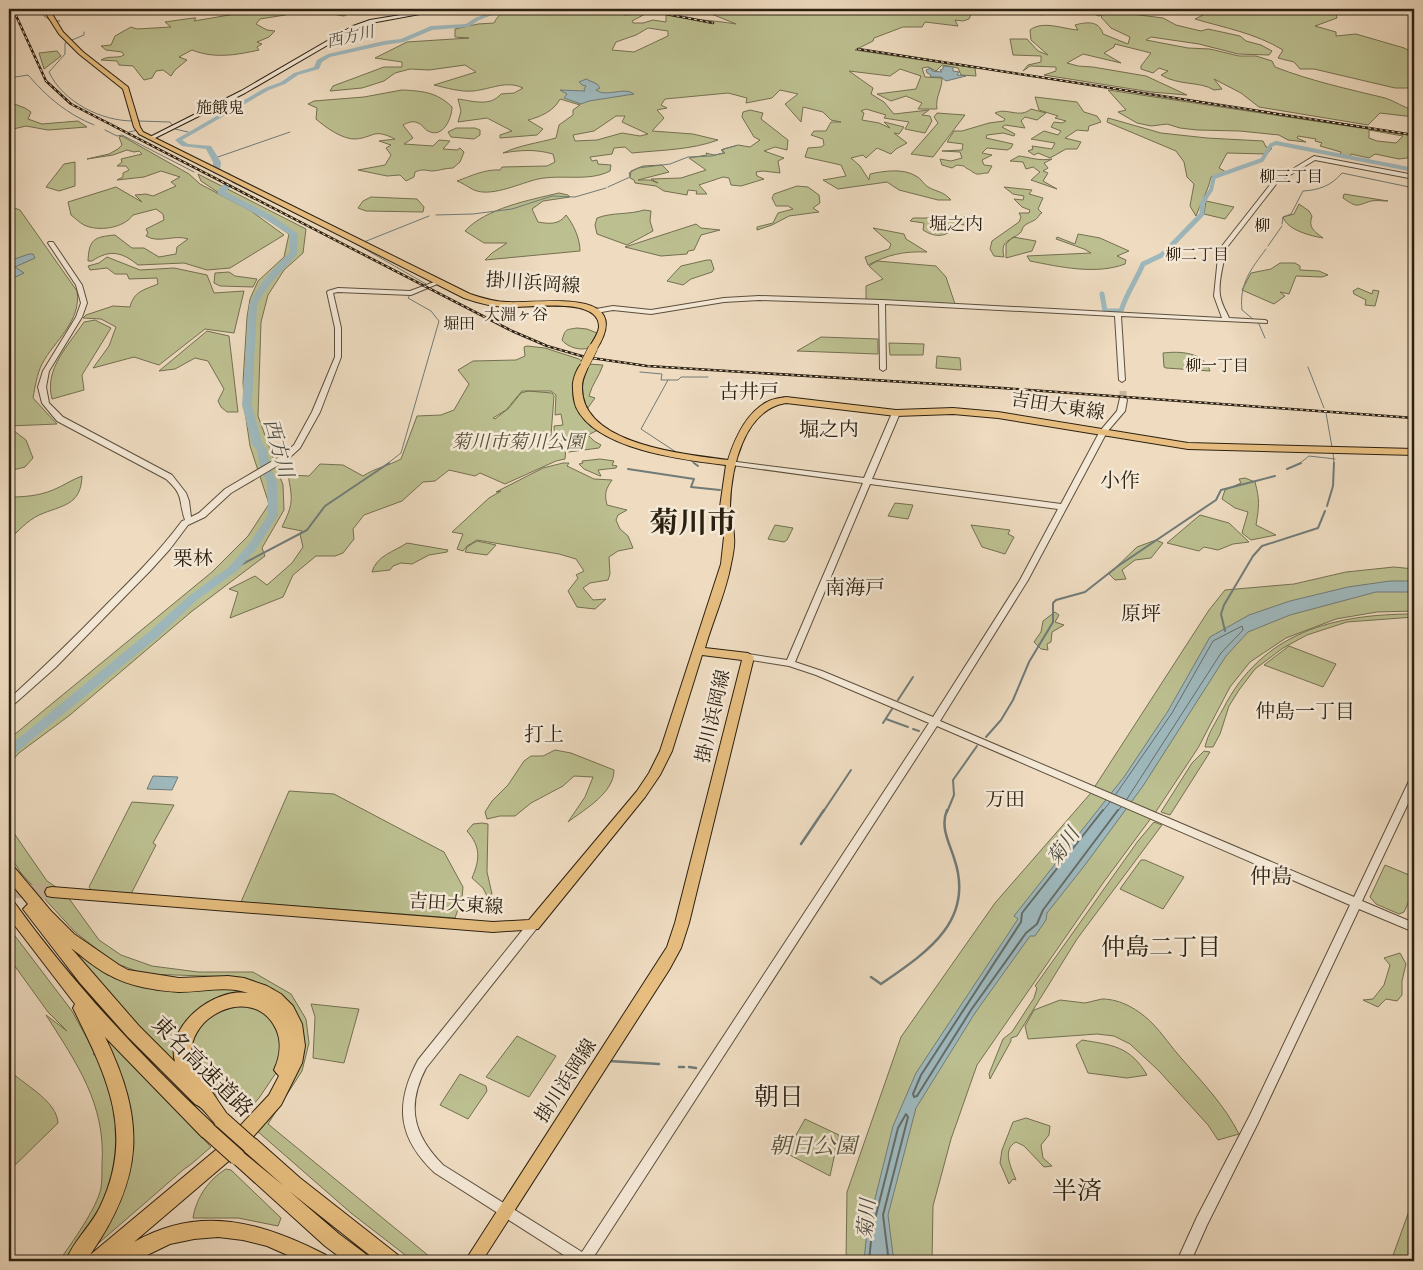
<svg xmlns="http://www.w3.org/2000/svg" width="1423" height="1270" font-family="'IM FELL DW Pica','Noto Serif JP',serif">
  <rect width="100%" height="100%" fill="#eedbc0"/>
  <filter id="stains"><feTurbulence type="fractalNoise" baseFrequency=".004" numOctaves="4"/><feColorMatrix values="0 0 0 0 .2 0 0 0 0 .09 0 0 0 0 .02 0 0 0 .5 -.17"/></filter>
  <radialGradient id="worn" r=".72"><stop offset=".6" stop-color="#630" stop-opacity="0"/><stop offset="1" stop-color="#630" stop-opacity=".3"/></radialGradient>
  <!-- green -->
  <path fill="#bcbf90" stroke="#747050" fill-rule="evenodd" d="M 235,9 L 296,9 L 300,10 L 285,15 L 260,19 L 256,24 L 267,30 L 275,31 L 269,37 L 257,42 L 262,44 L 257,47 L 259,50 C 236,55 215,59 192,50 L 179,57 L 187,60 L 175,70 L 171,76 L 163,70 L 156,71 L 152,78 L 144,80 L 133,66 L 119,65 L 117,61 L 101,60 C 109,55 118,59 124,55 L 122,52 L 106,50 L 101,46 L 111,45 L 115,36 L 131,27 L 137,29 L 171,27 L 165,22 L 193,18 L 196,18 L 194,21 L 235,14 Z
    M 301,9 L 357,9 L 344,16 Z
    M 535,9 L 607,9 L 607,10 L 625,15 L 638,14 L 636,10 L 649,12 L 632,21 L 633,23 L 643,23 L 653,20 L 666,22 L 666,15 C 690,20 713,20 736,24 L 714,15 L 681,9 L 794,10 L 794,9 L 1107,9 L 1115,13 L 1132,14 L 1163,18 L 1176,25 L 1201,31 L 1208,29 L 1240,36 L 1246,41 L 1261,45 L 1272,51 L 1269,55 L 1238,54 L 1199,44 L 1151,37 L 1146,40 L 1188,48 L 1210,49 L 1239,56 L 1256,56 L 1272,61 L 1275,67 C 1311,81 1348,89 1385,98 C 1395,101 1404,108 1414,110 L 1414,117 L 1380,113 L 1368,125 L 1259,107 L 1241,93 L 1214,79 L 1222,89 L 1214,90 C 1200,81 1179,86 1161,75 L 1168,71 L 1159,68 L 1153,73 L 1141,69 L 1141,66 L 1151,53 L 1115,44 L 1114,47 L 1104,53 L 1121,63 L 1083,54 L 1067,63 L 1078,66 L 1093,67 L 1146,76 L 1187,95 L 1151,92 L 1044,75 L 1056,71 L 1056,67 L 1030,66 L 1023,71 L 1028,65 L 1041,62 L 1041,56 L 1013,55 L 1010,39 L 1027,39 L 1038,51 L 1048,55 L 1031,40 L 1030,30 C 1043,20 1063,29 1078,30 L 1075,25 C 1086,22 1099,20 1103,34 L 1128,44 L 1130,37 L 1111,28 L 1101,17 L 1104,14 L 1099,16 C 1079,7 1068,15 1047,9 L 1041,14 L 1042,15 L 1026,11 L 1002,14 L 972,12 L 969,19 L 963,21 L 955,20 L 958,26 L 925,22 L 922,27 L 903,27 L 874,38 L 873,41 L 855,50 L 975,68 L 976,76 L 961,75 L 958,68 L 942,65 L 936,71 L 928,67 L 922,68 L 925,77 L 942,78 C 942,90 935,97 937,109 L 918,109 L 922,103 L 906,96 L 891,101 L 877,94 L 916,89 L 921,76 L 900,69 L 890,76 L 849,71 L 873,88 L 871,94 L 884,102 L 894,114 L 929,110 L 922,115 L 930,116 L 932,121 L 925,133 L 905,129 L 909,122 L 884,118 L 886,115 L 866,109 L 861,111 L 864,113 L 862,120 L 879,123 L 890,128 L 884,122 L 904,127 L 899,134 L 894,133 L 907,143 L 896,149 L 891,154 L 877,148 L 866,158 L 863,155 L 851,158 L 860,166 L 869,180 L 870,174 C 884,171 903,168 916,176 C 921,178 923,184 928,187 C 937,192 943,191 951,200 L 938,200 L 899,190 L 887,182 L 838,189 L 823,180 L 846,176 L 841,165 L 805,157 L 808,148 L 821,147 L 824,145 L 823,139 L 811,135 L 814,131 L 826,131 L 831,122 L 841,122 L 831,120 L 823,112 L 803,107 L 801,122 L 785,104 L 798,94 L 780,90 L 772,98 L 746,103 L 747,98 L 728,93 L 665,99 L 661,105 L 667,108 L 657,110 L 664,118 L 652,131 L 693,134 L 718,140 C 691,150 661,150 632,153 L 625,147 L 614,148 L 612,154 L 590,157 L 592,161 L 597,160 L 598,164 L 611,165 L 610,171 C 589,182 562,174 538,179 C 521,183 494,196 477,191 C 472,190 463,183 457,181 C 471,176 485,169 500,170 L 502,167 L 547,166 L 555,162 L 553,154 C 535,149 521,150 503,153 C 520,145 538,143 556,138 L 559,125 L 573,115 L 573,110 L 580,105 L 560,99 C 554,111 540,117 528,120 L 543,129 L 537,135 L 500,138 L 500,135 L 512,131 L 487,118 L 458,122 L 461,111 L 458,99 C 473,101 490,107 501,94 L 514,93 L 523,88 C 506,80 492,89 473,91 C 460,92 447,88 434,85 L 476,72 L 465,65 L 429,70 L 410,69 L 395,73 L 384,81 L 362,88 L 330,91 L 333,86 L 384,67 L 402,67 L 402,62 L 375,58 L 407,42 L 469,38 L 455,37 L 455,29 L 478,24 L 494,23 C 503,5 518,10 535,9 ZM 648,28 L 668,31 L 668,36 L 634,52 L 612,50 L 616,42 L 636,35 ZM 616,116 L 625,116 L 622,122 L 648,134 L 640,136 L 622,133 L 597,140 L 575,141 L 573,135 L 594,131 Z
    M 1184,9 L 1335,9 L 1337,18 L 1315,26 L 1336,32 L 1336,36 L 1356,34 L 1404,48 L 1414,53 L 1414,88 L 1395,88 L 1314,69 L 1300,69 L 1294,62 L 1278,58 L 1283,50 C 1255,33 1225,28 1195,19 L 1207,13 Z
    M 57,51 L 61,56 L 44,69 L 39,53 Z
    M 402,90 C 422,91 437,92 452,107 C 452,118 443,139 428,131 C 424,129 422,124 418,123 C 413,120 407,123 403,125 L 413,138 L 404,144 L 433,146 L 439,140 L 450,141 L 443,149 L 457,150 L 460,148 L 464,152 L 460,162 L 453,168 C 445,168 438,171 432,171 C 424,170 422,169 415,172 L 414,177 L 406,181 L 400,175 L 387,176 L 358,170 L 385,165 L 391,155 L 386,148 L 391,145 L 379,141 L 395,139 C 373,128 375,137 356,139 C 343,140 325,127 316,119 L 317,108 L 308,104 L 314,101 L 364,97 Z
    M 1108,90 L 1414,136 L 1412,138 L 1414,145 L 1414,157 L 1399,159 L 1375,154 L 1369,158 L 1351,154 L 1350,157 L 1340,155 L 1341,152 L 1320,146 L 1322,143 L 1315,141 L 1316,139 L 1298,136 L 1297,138 L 1306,142 L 1288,140 L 1279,135 L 1240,131 L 1197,130 L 1180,128 L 1167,124 L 1151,126 L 1137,123 L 1118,112 L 1126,110 ZM 1369,130 L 1403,136 L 1396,143 L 1377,141 L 1369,138 Z
    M 1035,97 L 1077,102 L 1084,112 L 1097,116 L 1101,122 L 1089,126 L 1088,131 L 1077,130 L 1065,138 L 1081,142 L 1077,149 L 1066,149 L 1050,158 L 1038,153 L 1034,155 L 1028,151 L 1033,149 L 1032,146 L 1052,149 L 1055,143 L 1031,139 L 1044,131 L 1058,135 L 1061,131 L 1051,127 L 1054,122 L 1062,123 L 1066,121 L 1055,118 L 1058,116 L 1039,110 Z
    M 9,102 L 25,108 L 31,112 L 28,119 L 42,124 L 78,121 L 87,127 L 48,130 L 26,126 L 9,130 L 9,117 L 11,116 L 9,115 Z
    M 1031,109 L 1046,113 L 1037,120 L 1025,117 L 1021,121 L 1025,128 L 1005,125 L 1002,127 L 1015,134 L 1014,136 L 1003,133 L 987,135 L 986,138 L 1013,144 L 1011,148 L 1007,150 L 987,148 L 982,153 L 992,155 L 982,160 L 984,165 L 992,166 L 988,173 C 978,173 979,177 970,170 C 968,169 965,168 964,166 L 957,165 L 952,168 L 942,165 L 940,159 L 951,161 L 962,158 L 960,152 L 942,151 L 962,150 L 963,144 L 947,142 L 954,131 L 962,131 L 989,123 L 1004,121 L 1005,119 L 995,113 C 1007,107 1019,119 1031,109 Z
    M 750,110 L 763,113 L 761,119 L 788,140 L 787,150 L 775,147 L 764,151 L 784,158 L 778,161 L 780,173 L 763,171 L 756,172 L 757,176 L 764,179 L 741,186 L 731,185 L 729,178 L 723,177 L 699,185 L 707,194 L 696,194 L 697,191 L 688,190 L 687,195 L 664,191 L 656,186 L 635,183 L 634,180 L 630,178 L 631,171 L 643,166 L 662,165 L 669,172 L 638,180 L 650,180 L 658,183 L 651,179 L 681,178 L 706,170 L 689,158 L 707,155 L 706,153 L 714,155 L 725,153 L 721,150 L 738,145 L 750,147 L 760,140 L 754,137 L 742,117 L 743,112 Z
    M 937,113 L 965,115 L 933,157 L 911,154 L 938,123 L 934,117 Z
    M 1108,118 L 1161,133 L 1207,138 L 1263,141 L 1266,147 L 1272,148 L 1267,154 L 1227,153 L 1219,168 L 1226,172 L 1211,177 C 1208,191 1201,202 1196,216 L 1190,206 L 1194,184 L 1187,177 L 1184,162 L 1176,151 L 1107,122 Z
    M 456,128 L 475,128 L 480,130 L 480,135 L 474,139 L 451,137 L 448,132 Z
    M 122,136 L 189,174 L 200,184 L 251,211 L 284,235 L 230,268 L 207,270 L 184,263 L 138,265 C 122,252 110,249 92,261 L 88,261 C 89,239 94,237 115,235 L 132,248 L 144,248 L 159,257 L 176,254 L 177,247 L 188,239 C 174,234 159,244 146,236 L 148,233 L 146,229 L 164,220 L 163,214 L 156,209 L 133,215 C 124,228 99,232 84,225 C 80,223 75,218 71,215 L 68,202 L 116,187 L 142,202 L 135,195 L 146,194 L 153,196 L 176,186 L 171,182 L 180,177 L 161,171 L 144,177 L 117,180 L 123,177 L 123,173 L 129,170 L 126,166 L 117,166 L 122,162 L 121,159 L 142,154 L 139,151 L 134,152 L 127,150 L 113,155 L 87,159 L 109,154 L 118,149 L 122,145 L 119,137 Z
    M 1019,156 C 1033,158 1038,161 1052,159 L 1044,163 L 1048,168 L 1043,171 L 1048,173 L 1043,181 L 1057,189 L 1031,180 L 1040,172 L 1033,167 L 1026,169 L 1023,162 L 1010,161 Z
    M 75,162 L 75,186 L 59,191 L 46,187 L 64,164 Z
    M 198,174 L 306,229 L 303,253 L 284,270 L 268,295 L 261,322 L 258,416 L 283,485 L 284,510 L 262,548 L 265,556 L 191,612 L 70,715 L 19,753 L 9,764 L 9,739 L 212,572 L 248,536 L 269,504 L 250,446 L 245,412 L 243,382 L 247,317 L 250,299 L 258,281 L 284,257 L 289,234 L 249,207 L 219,193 L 201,181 Z
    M 797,186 L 808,187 L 819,195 L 820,203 L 813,208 L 819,212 L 789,216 L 772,225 L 757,230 L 757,227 L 773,223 L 778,213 L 793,209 L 788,206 L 776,206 L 772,198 L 774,194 Z
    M 1004,187 L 1032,190 L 1029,194 L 1043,198 L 1038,209 L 1042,213 L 1040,214 C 1036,222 1030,221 1024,226 C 1022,228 1022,232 1020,233 C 1010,242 1000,239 1004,257 L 994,256 L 990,249 L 992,241 L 1019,222 L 1021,217 L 1019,213 L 1029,213 L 1030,210 L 1022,207 L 1014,199 L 1023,200 L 1024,196 L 1013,194 Z
    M 559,193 L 568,195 L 570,197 L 543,201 L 532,209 L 538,222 C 549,224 559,225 566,215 C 574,225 580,239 580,251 L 485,260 L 492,253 L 507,243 L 484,243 L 465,231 C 486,208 530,200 559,193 Z
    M 1344,194 L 1388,201 C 1383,201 1376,200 1371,201 C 1355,206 1358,208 1343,198 Z
    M 371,197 L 417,199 L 424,207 L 423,212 L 366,211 L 358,208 L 363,201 Z
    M 1206,201 L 1234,207 L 1225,219 L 1204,214 Z
    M 1299,204 L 1309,211 L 1312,216 C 1308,228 1314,231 1323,238 C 1311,236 1287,230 1283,217 L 1294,214 Z
    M 9,206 L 20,210 L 77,291 C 82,321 54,341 42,364 C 37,374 35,387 33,398 L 57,424 L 9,426 Z
    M 644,210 L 651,211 L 650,221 L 653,231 L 627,245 L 597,234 L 595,225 L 597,218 C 613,212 628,215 644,210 Z
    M 966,217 L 968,221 L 966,225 L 955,224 C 949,238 935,238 923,230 L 924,223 L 910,221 L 913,218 L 929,218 L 942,220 Z
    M 696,224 L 701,228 L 720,230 L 701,235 L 694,250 L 688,251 L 687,254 L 661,256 L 625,247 Z
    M 873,228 L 904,234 L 906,239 L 927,252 C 902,251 888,255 868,265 L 865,257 L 889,249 L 891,244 Z
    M 1078,234 L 1100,238 L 1129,251 L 1117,256 L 1126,260 L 1125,264 C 1096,275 1060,267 1030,261 L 1027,256 L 1091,253 L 1084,249 L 1056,239 L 1057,237 L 1075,244 Z
    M 1013,237 L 1036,241 L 1032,251 L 1006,258 L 1006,244 Z
    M 107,257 L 140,270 L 174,268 L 207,275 L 214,293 L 244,291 L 234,333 L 205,329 L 159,365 L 134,357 L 93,368 L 109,346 L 116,327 L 101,319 L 83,318 L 86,315 L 113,306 L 130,307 C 134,291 144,290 158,284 L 157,278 L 129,279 L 127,274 L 115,274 L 107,268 L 90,270 L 88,266 L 99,263 Z
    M 707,260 L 711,260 L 714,269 L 712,272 L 691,279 L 683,285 L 667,281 L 681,266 Z
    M 877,261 L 936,266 L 946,277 L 955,304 L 866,300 L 866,286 L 883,279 L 869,266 Z
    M 1280,263 L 1295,263 L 1300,266 L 1300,270 L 1319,271 L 1328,275 L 1322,277 L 1296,276 L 1289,294 L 1280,292 L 1285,296 L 1274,304 L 1242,290 L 1251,273 L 1271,269 Z
    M 229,272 L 235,276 L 257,279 L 253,287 L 220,286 L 214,283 L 215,273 Z
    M 1358,288 L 1372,294 L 1373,290 L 1379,291 L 1375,306 L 1365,305 L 1366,300 L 1354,294 L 1353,291 Z
    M 95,320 L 111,328 L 82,375 L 84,390 L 52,399 C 44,369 68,346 84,322 Z
    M 577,328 L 587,329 L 597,333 L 589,348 C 580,351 567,347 562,340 C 566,329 564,330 577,328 Z
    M 207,331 L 229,336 L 238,412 L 227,412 L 221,407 L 218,401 L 224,389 L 208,361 L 195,358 L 175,369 L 159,371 Z
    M 821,337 L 878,339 L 878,354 L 797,351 Z
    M 889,343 L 924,344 L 923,355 L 890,355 Z
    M 527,346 L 545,348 L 579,359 L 583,362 L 574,385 L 598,430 L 588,435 L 594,441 L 601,445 L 599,448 L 568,452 L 570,445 C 559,439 554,439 554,426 L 563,425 L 561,414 L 555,415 L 556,395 L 551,391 L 522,391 L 506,410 L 493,418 L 495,419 L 509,408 L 521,393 L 528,391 L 552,393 L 554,396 L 551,435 L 554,440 L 566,447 L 565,459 L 556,461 L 505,484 L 480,473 L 475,476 L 449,470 L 435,481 L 423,482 L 402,501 L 364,515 L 353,529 L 354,539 L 343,553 L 335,556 L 316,556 L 293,575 L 283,597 L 230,618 L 238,592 L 229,589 L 255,576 L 267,585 L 292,563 L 303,547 L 300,534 L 302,531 L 282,527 C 293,504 293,501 288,475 L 309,476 L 320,464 L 343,465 L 363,476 C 375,468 388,466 401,459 L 417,416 L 441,415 L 454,410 L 469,384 L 458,370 L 473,361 L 516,360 L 525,356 L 524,347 Z
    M 1163,353 C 1180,351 1204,352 1210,371 L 1166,368 L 1164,367 Z
    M 937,356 L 960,358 L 961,370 L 936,368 Z
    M 588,364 L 603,365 C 599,377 592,384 589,396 L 595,398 L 587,409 C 580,392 582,380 588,364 Z
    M 9,427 L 26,440 L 33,458 L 25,467 L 9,471 Z
    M 600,459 L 614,461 L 612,465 L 617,466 L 616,468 L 598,470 L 601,476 L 600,476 L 584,469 L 579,464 L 583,463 L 582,461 Z
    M 563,463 L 569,463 L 567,466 L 594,479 L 612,480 C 606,489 604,493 607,505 L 627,510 L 618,515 L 616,520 L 620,529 L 628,536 L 633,548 L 618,551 L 609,557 L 610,574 L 608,580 L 590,583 L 583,588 L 593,600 L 606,599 L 595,609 L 577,607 L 568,591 L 578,578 L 576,575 L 584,571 L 576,559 L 559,554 L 477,540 L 467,546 L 463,551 L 457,549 L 463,534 L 452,532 L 489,498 L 501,491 L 496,492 L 543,468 Z
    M 82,476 C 81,506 62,505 39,515 C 27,521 18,531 9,540 L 9,497 C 24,497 38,496 53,490 C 63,486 71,480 82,476 Z
    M 1245,478 L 1255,482 C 1260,500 1259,507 1256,525 L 1276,535 L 1251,540 L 1242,533 L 1248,512 L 1235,508 L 1222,499 L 1225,490 L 1241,483 L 1239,479 Z
    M 895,503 L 913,505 L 908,519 L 888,516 Z
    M 1200,515 L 1229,523 L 1249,542 L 1233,544 L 1218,550 L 1204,547 L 1199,551 L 1167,543 Z
    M 775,525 L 793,528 L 787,540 L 784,542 L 768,539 Z
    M 971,525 L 1010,530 L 1008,534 L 1014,537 L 1005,554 L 982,547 Z
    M 1156,540 L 1163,543 L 1151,558 L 1135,560 L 1122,570 L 1126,579 L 1115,580 L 1109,574 L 1137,547 Z
    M 477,541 L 496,545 L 487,555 L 465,552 L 467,547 Z
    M 407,543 L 448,550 L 447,552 L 429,555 L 412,564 L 401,563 L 393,566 L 390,570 L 372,572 C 376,556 395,551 407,543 Z
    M 1394,567 L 1414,569 L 1414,611 L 1377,612 L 1336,619 L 1286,638 L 1250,662 L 1230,687 L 1198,748 L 1157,810 L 1103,883 L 977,1065 L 951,1139 L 933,1206 L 932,1261 L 846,1261 L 847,1192 L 901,1037 L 995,903 L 1090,794 L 1209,610 L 1225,590 L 1294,584 L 1346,572 Z
    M 1055,612 L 1059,615 L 1055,622 L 1064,625 L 1052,632 L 1051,642 L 1047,644 L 1048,650 L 1041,649 L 1034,642 L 1041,632 L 1043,621 Z
    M 1414,614 L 1414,617 L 1347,622 L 1307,635 L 1283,648 L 1255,669 L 1239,690 L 1229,706 L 1220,734 L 1213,747 L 1205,747 C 1207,735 1217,720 1223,709 C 1262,632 1334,614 1414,614 Z
    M 1289,646 L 1336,664 L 1323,687 L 1264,665 Z
    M 555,750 L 571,753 L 614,770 C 614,793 585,809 568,822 L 585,797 L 593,777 L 574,776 L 563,786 L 531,803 L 515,816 L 500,816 L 487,819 L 485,812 L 492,801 L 508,785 L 524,761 L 531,756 L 543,756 Z
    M 1204,751 L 1210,752 L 1170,815 L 1161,812 L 1192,763 Z
    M 289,791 L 334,794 L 444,852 L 463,887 L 462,898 L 455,918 L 241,902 Z
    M 132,802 L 174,805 L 153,843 L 156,845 L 131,894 L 92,891 L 89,887 Z
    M 1154,822 L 1162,825 L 1077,939 L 1017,1036 L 1011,1038 L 1011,1041 L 990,1079 L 989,1074 L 1003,1039 L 1012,1032 L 1034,998 L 1037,988 L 1035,986 L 1138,841 Z
    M 482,823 L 488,824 L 487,872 L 492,894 L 487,896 L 483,888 L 472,878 C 480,859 481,847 467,831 L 473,824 Z
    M 9,826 L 47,881 L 65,893 L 99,940 L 121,955 L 152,966 L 198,972 L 253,972 L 291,994 L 306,1019 L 309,1043 L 302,1071 L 268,1124 L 435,1261 L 413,1261 L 351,1213 L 256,1130 L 273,1110 L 296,1013 L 274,989 L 238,977 L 144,974 L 115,963 L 75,932 L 21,873 L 9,854 Z
    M 1141,860 L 1145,860 L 1184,877 L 1163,909 L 1120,889 Z
    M 1385,865 L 1414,877 L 1414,890 L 1404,912 L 1399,914 L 1376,904 L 1370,897 Z
    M 9,928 L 72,1011 L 95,1053 L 93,1054 L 99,1058 L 118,1103 L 120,1142 L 111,1185 L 96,1220 L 68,1261 L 59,1261 C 71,1244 97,1208 101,1188 C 102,1181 102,1173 102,1165 C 106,1104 77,1064 46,1015 L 67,1031 L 48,1012 L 9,958 Z
    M 63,939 L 137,984 L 198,991 L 233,986 L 267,999 L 213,1003 L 189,1018 L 178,1041 L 186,1080 Z
    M 1400,953 L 1406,964 L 1402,981 L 1402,995 L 1397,1001 L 1386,999 L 1378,1007 L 1363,1000 L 1373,999 L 1384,985 L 1390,965 L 1384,958 Z
    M 1102,999 C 1121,999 1139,1010 1152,1023 C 1163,1034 1171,1047 1182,1059 C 1203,1083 1225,1106 1239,1134 L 1218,1140 L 1208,1125 L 1159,1071 L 1130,1044 L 1114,1036 L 1097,1034 L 1028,1039 L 1025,1026 L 1034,1010 L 1060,1000 L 1085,1003 Z
    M 248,1003 L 271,1011 L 282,1030 L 280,1067 L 259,1098 L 244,1115 L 226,1104 L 212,1092 L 190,1061 L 189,1042 L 198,1023 L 215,1010 Z
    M 311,1004 L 359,1009 L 344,1063 L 313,1058 L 315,1017 Z
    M 103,1033 L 211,1147 C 201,1155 194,1163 183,1170 L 85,1255 L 130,1136 Z
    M 517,1036 L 556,1056 L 529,1097 L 486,1077 Z
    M 1082,1040 C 1112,1045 1130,1046 1147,1075 L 1127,1078 L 1088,1073 L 1076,1045 Z
    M 12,1073 C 27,1086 57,1102 58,1123 L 9,1171 L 9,1076 Z
    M 460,1074 L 486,1086 L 487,1091 L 468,1119 L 440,1105 Z
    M 1026,1118 L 1050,1126 L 1049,1135 L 1041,1145 L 1043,1158 L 1052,1166 L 1044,1167 L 1024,1146 L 1016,1142 C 1001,1150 1012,1169 1016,1180 L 1013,1179 L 1009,1184 L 1000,1163 L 1002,1150 L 1013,1122 Z
    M 805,1119 L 839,1135 L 830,1176 L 786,1153 Z
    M 226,1169 L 231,1170 L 281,1218 L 278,1226 L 238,1218 L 193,1218 C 196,1198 209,1179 226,1169 Z
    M 1413,1200 L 1414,1261 L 1391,1261 Z"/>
  <!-- water -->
  <path fill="#9eb8bd" stroke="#707b78" d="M 943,66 L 953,67 L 953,71 L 959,72 L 957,75 L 966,76 L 946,81 L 941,77 L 930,77 L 931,75 L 927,73 L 926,70 L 931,68 L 932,71 L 942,72 L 940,70 L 943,69 Z
    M 586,79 L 597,84 L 600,88 L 596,90 C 607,98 624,86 634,94 L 589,101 L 581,104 L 564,98 L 567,94 L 560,90 L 585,91 L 584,89 L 586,86 L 582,85 L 579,82 Z
    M 29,254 L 33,254 L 35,258 L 15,267 L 24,273 L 9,280 L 9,261 Z
    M 1390,581 L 1414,581 L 1414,592 L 1376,592 L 1290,615 L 1248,632 L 1226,656 L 1143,786 L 1085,865 L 1047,913 L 1046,920 L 1035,936 L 1030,936 L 975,1013 L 916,1108 L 888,1215 L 893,1255 L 897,1257 L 897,1261 L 864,1261 L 867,1231 L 893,1126 L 916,1073 L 1018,919 L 1014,916 L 1124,777 L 1168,711 L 1210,637 L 1249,615 L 1290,601 L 1348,587 Z
    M 153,776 L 178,777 L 172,790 L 147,789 Z"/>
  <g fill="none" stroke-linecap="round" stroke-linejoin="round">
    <!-- shore-far1 -->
    <path stroke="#656c66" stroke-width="1" d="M 1116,794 L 1172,713 L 1213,641 L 1242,626 L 1243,630 L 1221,653 L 1127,799
      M 1102,812 L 1110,802
      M 1117,812 L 1121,807"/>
    <!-- shore -->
    <path stroke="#656c66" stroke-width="2" d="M 1103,810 L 1022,913 L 1021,922 L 921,1075 L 913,1094 L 914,1097 L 917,1096 L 971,1010 L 1026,933 L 1037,924 L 1043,910 L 1118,810
      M 869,1261 L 872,1231 L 898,1128 L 906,1114 L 908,1117 L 883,1215 L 888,1255 L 892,1261"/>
    <!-- stream-far2 -->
    <path stroke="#707b78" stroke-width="1" d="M 40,9 L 44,16 L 50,20
      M 56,21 L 60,21
      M 72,40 L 84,35 L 84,32
      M 67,42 L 65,43 L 65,54 L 49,72 C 63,102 101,121 133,121
      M 9,78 L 28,75 C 47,97 67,114 94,125
      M 138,121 L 170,122 L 175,129 L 188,132
      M 105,130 L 117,136 L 122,135 L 194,172
      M 129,132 L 138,130
      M 215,158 L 290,132
      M 232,182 L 342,236 L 426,284 L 420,288
      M 608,187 L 630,177 L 629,173 L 638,168 L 670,164 L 688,157 L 712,156 L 723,153 L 723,149 L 735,146
      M 436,215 L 473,214 L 512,209 L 552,196 L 575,197 L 606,188
      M 1282,224 L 1283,217 L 1291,214 L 1303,191 C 1319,190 1331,186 1342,173 L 1414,188
      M 364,242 L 429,216
      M 1268,246 L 1282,226
      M 1265,338 L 1259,324 L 1242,310 C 1239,284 1251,269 1266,249
      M 1308,367 L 1324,408
      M 640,372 L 662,374 L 661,380 L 678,380 L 681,377 L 708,377
      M 668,380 L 641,429 L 679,454
      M 744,392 L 751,381
      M 1326,413 L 1332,447
      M 1333,452 L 1334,464
      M 690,460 L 695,464
      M 387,464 L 401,453 L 439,321 L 431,311 L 408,298 L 410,295
      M 1299,464 L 1309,456 L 1335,459"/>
    <!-- stream-far1 -->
    <path stroke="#707b78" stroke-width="2" d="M 694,463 L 698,466
      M 628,469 L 694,479 L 691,487 L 720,490
      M 1287,469 L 1301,463
      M 1327,506 L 1333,486 L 1334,463
      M 233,569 L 307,530 L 325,506 L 389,463
      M 1225,631 L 1221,614 L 1224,605 L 1253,556 L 1262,546 L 1318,528 L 1325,511
      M 898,700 L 913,677
      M 886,719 L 908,727
      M 883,723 L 892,709
      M 913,729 L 919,731
      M 986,737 L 1001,720 L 1013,700 L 1029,662 L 1053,622 L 1053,603 L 1056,600 L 1085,592 L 1118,566 L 1216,500 L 1221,490 L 1275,476
      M 823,812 L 851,770
      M 947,812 L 954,795 L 953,780 L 977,746"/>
    <!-- stream -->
    <path stroke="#707b78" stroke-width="2.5" d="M 801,844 L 824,810
      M 871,977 L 881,984 C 926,953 976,921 954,858 C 949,842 940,827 947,810
      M 609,1061 L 659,1064
      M 679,1067 L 684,1067
      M 689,1067 L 696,1068
      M 554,1261 L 560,1257"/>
    <!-- canal-far1 -->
    <path stroke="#9eb8bd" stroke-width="4" d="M 1410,138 L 1414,139
      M 1204,200 L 1211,190 L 1214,177 L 1262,160 L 1271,145 L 1276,143 L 1414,170"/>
    <!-- canal -->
    <path stroke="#9eb8bd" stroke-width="5" d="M 1102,294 L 1105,311 L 1121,311 C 1126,294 1136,281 1143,264 L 1162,255 L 1202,214 L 1202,204 L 1205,199"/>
    <!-- river -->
    <path fill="#9eb8bd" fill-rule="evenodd" d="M 500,9 L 508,9 L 479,20 L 469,27 L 432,30 L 404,42 L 384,45 L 330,57 L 322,62 L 319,69 L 298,75 L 285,84 L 269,90 L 182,140 L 188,144 L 211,146 L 221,162 L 220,170 L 231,174 L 231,178 L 225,178 L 213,173 L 213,162 L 206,149 L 182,146 L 175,140 L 265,88 L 281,82 L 294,73 L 314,67 L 317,60 L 328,54 L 384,41 L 401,39 L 431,26 L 466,24 L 475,18 Z
      M 225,183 L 232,185 L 226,192 L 271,215 L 298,234 L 297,254 C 283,271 267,284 257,305 L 252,405 L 262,443 L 267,450 L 270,467 L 277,482 L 278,515 L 257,548 L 237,571 L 197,600 L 158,637 L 13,755 L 9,756 L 9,746 L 150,631 L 189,596 L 229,567 L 249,544 L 268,515 L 267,482 L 260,467 L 257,450 L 252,444 L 242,405 L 249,305 C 258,284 273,269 289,253 L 290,235 L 265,219 L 218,194 L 218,190 Z"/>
    <!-- tertiary-tunnel -->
    <path stroke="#c7b69d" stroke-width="7" stroke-dasharray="7 3" stroke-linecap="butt" d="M 1123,391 L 1123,400"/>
    <!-- primary-tunnel -->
    <path stroke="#c7b69d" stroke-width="15" stroke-dasharray="15 8" stroke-linecap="butt" d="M 9,890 L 52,892"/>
    <!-- tertiary casing -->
    <g stroke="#5c4f3c" stroke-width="2">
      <path id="tertiary" d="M 1314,156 L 1414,175 L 1414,179 L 1315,160 L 1277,183 L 1228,246 C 1224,258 1218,283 1220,295 C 1221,303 1226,311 1229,318 L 1265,320 L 1267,321 L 1267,323 L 1121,316 L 1125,380 L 1122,382 L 1119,380 L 1115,316 L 885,304 L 886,369 L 883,371 L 880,369 L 879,304 L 759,300 L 724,302 L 651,314 L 613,310 L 596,313 L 593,311 L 596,309 L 613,306 L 651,310 L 724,298 L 759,296 L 882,300 L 1222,318 L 1214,296 L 1218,257 L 1222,246 L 1273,181 Z
        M 49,242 L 53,242 L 82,285 L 87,303 L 82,317 L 49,371 L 46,387 L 49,403 L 63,417 L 172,475 L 186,493 L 189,501 L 191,517 L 199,513 L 225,489 L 281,456 L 294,445 L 312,412 L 335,357 L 335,328 L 327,292 L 328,291 L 338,288 L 410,291 L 437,281 L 442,282 L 411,295 L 338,292 L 333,293 L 341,328 L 341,357 L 320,412 L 300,448 L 287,460 L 231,493 L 205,517 L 188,525 L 170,549 L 151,570 L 56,667 L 12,706 L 9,707 L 9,699 C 42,669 74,638 105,606 C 132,579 159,552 182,521 L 185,520 C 178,500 185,496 166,479 L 57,421 L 42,403 L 38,387 L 43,371 L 76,317 L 81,303 L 76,285 L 48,243 Z
        M 1120,398 L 1126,398 L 1127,400 L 1125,411 L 1107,432 L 1028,580 L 940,721 L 1354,897 L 1409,781 L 1411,779 L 1414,778 L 1414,791 L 1362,901 L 1414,923 L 1414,932 L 1359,909 L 1258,1123 L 1207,1225 L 1191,1261 L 1177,1261 L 1197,1217 L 1250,1115 L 1350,905 L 937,726 L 591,1261 L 573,1261 L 435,1173 C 398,1138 394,1105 418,1060 L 529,922 L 533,921 L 537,922 L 538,925 L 537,928 L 426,1068 C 406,1106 413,1135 443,1165 L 582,1252 L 929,723 L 816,675 L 789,666 L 745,659 L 744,657 L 748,654 L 787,660 L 863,483 L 732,465 L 728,463 L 729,461 L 864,478 L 892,413 L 896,411 L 900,413 L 872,479 L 1061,504 L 1100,431 L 1117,411 ZM 870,484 L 1058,509 L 1020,580 L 933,717 L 822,671 L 795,662 Z"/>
    </g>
    <!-- secondary casing -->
    <g stroke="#2c2010" stroke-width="2">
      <path id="secondary" d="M 437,9 L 447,9 L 371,23 L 357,28 L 245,93 L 153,139 L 148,138 L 241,91 L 353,26 L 370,20 Z"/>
    </g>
    <!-- primary casing -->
    <g stroke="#2c2010" stroke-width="2">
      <path id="primary" d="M 43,9 L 49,9 L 63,32 L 83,52 L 128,87 L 140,127 L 143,132 L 470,294 C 482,298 495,302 507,302 C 539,304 637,286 596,350 L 593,351 L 589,348 C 592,342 598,335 599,327 C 600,296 529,308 509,307 C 494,307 478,303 464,298 L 139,134 L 134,127 L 123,89 L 79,54 L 59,34 Z
        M 585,361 L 589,364 C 587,371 582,378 582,386 C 580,445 685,454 728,460 C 735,438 746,413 767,402 C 772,399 780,398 786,397 L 896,410 L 953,408 L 998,412 L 1188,443 L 1414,449 L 1414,455 L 1188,449 L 998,418 L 953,414 L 896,416 L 786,403 C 743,410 731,469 730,506 C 730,517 734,526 734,537 C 735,545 733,555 731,564 C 726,592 713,620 705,648 L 748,653 L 754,657 L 689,923 L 681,948 L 669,970 L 482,1261 L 465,1261 L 667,947 L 675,923 L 742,660 L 702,655 L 672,751 L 660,775 L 645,797 L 538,929 L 493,932 L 52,897 L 47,896 L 45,892 L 47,888 L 52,887 L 493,922 L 529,920 L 637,791 L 649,773 L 660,751 L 721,564 L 724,537 L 720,507 L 726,465 C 685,460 596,450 576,407 C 574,402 573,393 573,388 C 572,380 578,364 585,361 Z"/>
    </g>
    <!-- motorway casing -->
    <g stroke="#2c2010" stroke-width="2">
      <path id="motorway" d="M 9,865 L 14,867 L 51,911 L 74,934 L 119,965 L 128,970 L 179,978 L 228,976 L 244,978 L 267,986 L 281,994 L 293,1006 L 302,1024 L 305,1046 L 302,1063 L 281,1105 L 252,1138 L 256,1139 L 300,1178 L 398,1255 L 400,1261 L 377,1261 L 289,1191 L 339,1234 L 367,1255 L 369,1261 L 345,1261 L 325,1246 L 230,1160 L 134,1242 C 200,1204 262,1222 326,1255 L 328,1261 L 301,1261 L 267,1246 L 243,1240 L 218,1237 L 194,1239 L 170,1244 L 135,1261 L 88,1261 L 90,1255 L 86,1261 L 66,1261 C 73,1241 91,1226 100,1207 C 136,1132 106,1075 73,1008 L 75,1004 L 9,918 L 9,900 L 14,902 C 73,984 141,1056 214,1125 L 217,1131 L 214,1137 L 208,1139 L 202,1137 L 105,1037 C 146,1121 144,1177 90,1255 L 223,1144 L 269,1095 L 279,1076 L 274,1070 C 280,1057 282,1042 276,1029 C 253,981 179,1018 193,1064 L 231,1120 L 228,1125 L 222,1128 C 210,1123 207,1109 195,1104 L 127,1036 L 80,983 L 26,913 L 23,909 L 28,904 L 9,881 ZM 71,948 C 83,957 95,968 109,975 C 128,986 157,991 179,992 C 202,992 226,985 248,993 C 214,987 165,1026 175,1062 L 139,1026 ZM 242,1148 L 244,1151 L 284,1186 L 240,1150 Z"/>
    </g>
    <!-- tertiary -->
    <use href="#tertiary" fill="#f4e8d6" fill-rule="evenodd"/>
    <!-- secondary -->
    <use href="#secondary" fill="#f4e8d6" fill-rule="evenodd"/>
    <!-- primary -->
    <use href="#primary" fill="#e7be80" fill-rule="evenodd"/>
    <!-- motorway -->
    <use href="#motorway" fill="#e7be80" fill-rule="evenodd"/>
    <!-- rail casing -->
    <g stroke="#2c2010" stroke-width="2.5">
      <path id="rail" d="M 13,9 L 46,81 L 71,104 L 512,331 L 547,346 L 585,357 L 647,366 L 1002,388 L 1414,418
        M 641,9 L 713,23
        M 858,49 L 1414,135"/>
    </g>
    <!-- rail -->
    <use href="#rail" stroke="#f4e8d6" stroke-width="1" stroke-dasharray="3" stroke-linecap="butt"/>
    <!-- primary-bridge casing -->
    <g stroke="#2c2010" stroke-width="10" stroke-linecap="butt">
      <path id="primary-bridge" d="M 585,364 L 593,348"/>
    </g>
    <!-- motorway-bridge casing -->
    <g stroke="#2c2010" stroke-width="18" stroke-linecap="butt">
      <path id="motorway-bridge" d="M 222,1120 L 250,1145
        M 208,1131 L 237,1157"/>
    </g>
    <!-- primary-bridge -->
    <use href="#primary-bridge" stroke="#e7be80" stroke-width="9"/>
    <!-- motorway-bridge -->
    <use href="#motorway-bridge" stroke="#e7be80" stroke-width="16"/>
  </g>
  <g text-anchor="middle" stroke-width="5" stroke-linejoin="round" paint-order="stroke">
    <!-- far-water labels -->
    <g font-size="16" font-style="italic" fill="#4e4e44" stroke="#f4e8d6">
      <text transform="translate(350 36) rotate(-13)" y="6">西方川</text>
    </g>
    <!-- far-neighbourhood labels -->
    <g font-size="16" fill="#2c2010" stroke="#f4e8d6">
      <text x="220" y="113">施餓鬼</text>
      <text x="1291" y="182">柳三丁目</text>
      <text x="1262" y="231">柳</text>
      <text x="1197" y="260">柳二丁目</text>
      <text x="516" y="320">大淵ヶ谷</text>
      <text x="459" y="329">堀田</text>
      <text x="1217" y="371">柳一丁目</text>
    </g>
    <!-- far-quarter labels -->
    <g font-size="18" fill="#2c2010" stroke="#f4e8d6">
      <text x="956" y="230">堀之内</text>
    </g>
    <!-- street labels -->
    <g font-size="19" fill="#2c2010" stroke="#f4e8d6">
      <text transform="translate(533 282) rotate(4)" y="7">掛川浜岡線</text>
      <text transform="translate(1058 405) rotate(9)" y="7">吉田大東線</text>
      <text transform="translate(712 716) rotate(-77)" y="7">掛川浜岡線</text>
      <text transform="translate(456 903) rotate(4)" y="7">吉田大東線</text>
      <text transform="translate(565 1080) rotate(-57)" y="7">掛川浜岡線</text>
    </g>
    <!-- park labels -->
    <g font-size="19" font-style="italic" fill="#575036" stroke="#f4e8d6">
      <text x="518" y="448">菊川市菊川公園</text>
    </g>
    <!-- neighbourhood labels -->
    <g font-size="20" fill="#2c2010" stroke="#f4e8d6">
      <text x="749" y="398">古井戸</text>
      <text x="829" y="436">堀之内</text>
      <text x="1120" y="487">小作</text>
      <text x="193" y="565">栗林</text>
      <text x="855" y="594">南海戸</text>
      <text x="1141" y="620">原坪</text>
      <text x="1305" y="718">仲島一丁目</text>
      <text x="544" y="741">打上</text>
      <text x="1005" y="806">万田</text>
    </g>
    <!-- water labels -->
    <g font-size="20" font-style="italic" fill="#4e4e44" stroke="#f4e8d6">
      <text transform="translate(279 448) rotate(74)" y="7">西方川</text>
      <text transform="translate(1063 846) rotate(-55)" y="7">菊川</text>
      <text transform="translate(866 1219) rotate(-85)" y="7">菊川</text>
    </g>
    <!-- quarter labels -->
    <g font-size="21" fill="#2c2010" stroke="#f4e8d6">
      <text x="1271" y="883">仲島</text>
    </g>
    <!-- near-street labels -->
    <g font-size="22" fill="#2c2010" stroke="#f4e8d6">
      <text transform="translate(203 1066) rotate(45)" y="8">東名高速道路</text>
    </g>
    <!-- near-park labels -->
    <g font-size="22" font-style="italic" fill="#575036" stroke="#f4e8d6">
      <text x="813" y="1153">朝日公園</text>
    </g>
    <!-- near-neighbourhood labels -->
    <g font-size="24" fill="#2c2010" stroke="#f4e8d6">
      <text x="1161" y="955">仲島二丁目</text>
    </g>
    <!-- near-quarter labels -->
    <g font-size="25" fill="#2c2010" stroke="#f4e8d6">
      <text x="779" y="1105">朝日</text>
      <text x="1077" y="1199">半済</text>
    </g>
    <!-- town labels -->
    <g font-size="29" font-weight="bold" fill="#2c2010" stroke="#f4e8d6">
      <text x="693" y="532">菊川市</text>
    </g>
  </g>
  <!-- margin -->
  <rect width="1423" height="1270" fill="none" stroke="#eedbc0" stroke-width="30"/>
  <rect x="10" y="10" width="1403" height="1250" fill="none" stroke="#2c2010" stroke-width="2.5"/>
  <rect x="15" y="15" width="1393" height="1240" fill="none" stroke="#2c2010"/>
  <rect width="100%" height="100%" filter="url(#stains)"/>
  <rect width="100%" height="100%" fill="url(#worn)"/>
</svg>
